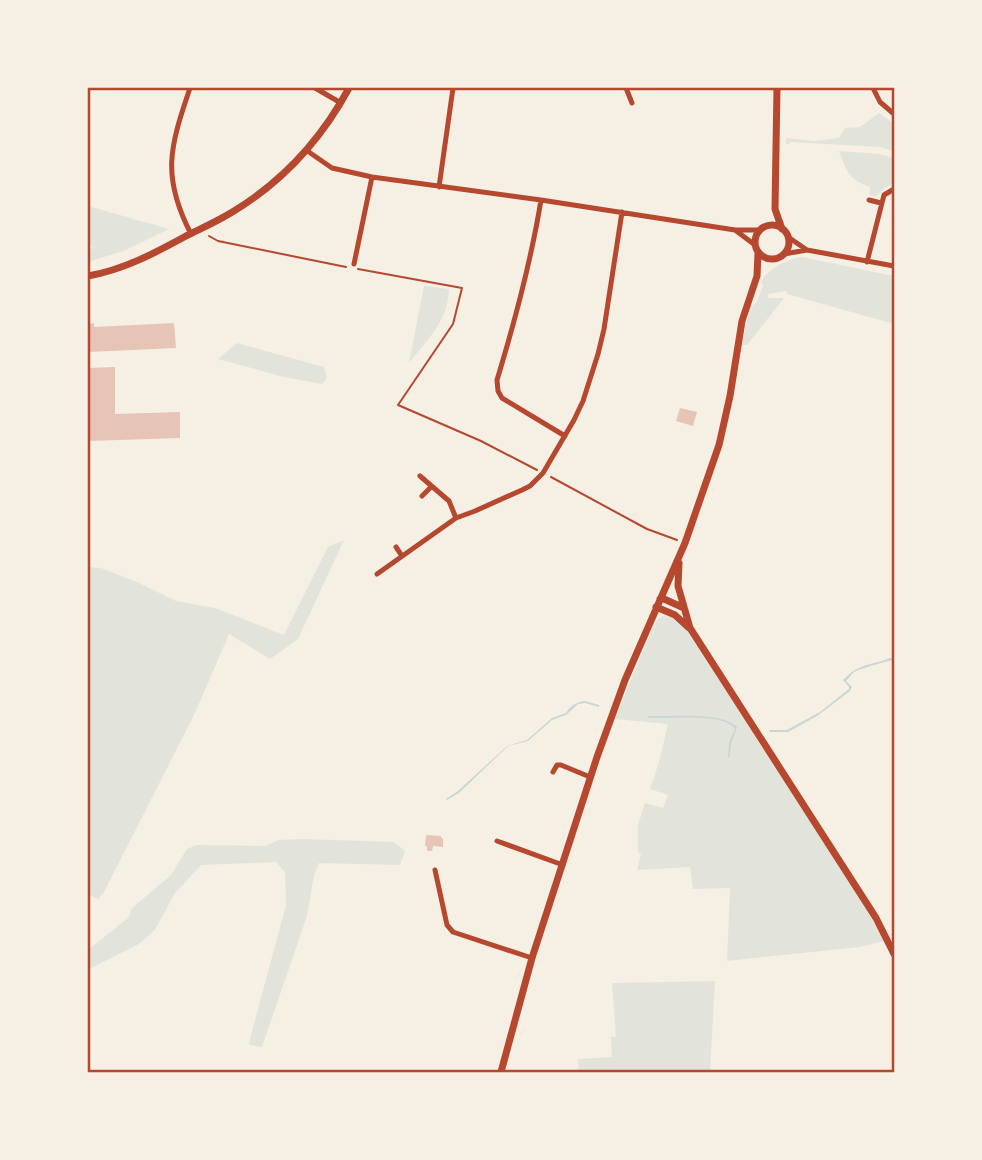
<svg xmlns="http://www.w3.org/2000/svg" width="982" height="1160" font-family="'Open Sans',sans-serif">
  <rect width="100%" height="100%" fill="#f6efe4"/>
  <!-- green -->
  <path fill="#e2e4dc" d="M 879,113 L 894,124 L 894,151 L 879,147 L 790,142 L 790,144 L 786,144 L 786,138 L 815,141 L 839,138 L 845,128 L 860,127 Z
    M 839,151 L 879,154 L 894,158 L 894,183 L 883,189 L 876,196 L 869,195 L 870,187 C 850,180 846,172 839,151 Z
    M 88,206 L 169,229 L 126,250 L 88,262 L 88,256 L 92,247 L 88,245 Z
    M 802,257 L 894,276 L 894,324 L 787,294 L 787,291 L 768,294 L 768,298 L 784,298 L 747,345 L 741,345 L 751,306 L 756,303 L 763,286 L 761,282 C 768,269 787,259 802,257 Z
    M 424,286 L 449,289 C 448,321 428,339 409,363 Z
    M 237,343 L 324,367 L 327,378 L 322,384 L 284,377 L 218,359 Z
    M 344,540 L 298,639 L 270,659 L 229,634 L 195,713 L 104,892 L 98,900 L 88,893 L 88,567 L 101,568 L 139,583 L 176,601 L 215,608 L 284,635 L 328,547 Z
    M 663,616 L 675,618 L 686,629 L 855,892 L 885,941 L 859,947 L 727,961 L 730,888 L 693,889 L 690,867 L 637,870 L 641,854 L 638,852 L 638,825 L 645,803 L 663,808 L 668,795 L 650,789 L 659,762 L 668,724 L 615,719 L 652,629 L 658,619 Z
    M 301,839 L 394,842 L 405,851 L 400,865 L 319,863 L 314,875 L 307,916 L 262,1047 L 249,1045 L 251,1035 L 286,905 L 285,872 L 276,862 L 201,865 L 175,893 L 155,930 L 139,944 L 91,968 L 88,968 L 88,950 L 128,918 L 132,908 L 171,875 L 187,849 L 197,845 L 265,846 L 279,840 Z
    M 715,981 L 710,1072 L 579,1072 L 578,1059 L 612,1057 L 611,1037 L 616,1037 L 612,983 Z"/>
  <!-- water -->
  <path fill="#c9d6d2" d="M 890,658 L 894,658 L 894,660 C 889,660 860,669 854,672 C 851,675 849,678 846,681 L 852,687 L 850,691 L 817,716 L 788,732 L 770,732 L 769,730 L 787,730 L 820,712 L 849,689 L 849,687 L 843,680 C 846,677 849,674 852,672 C 863,664 878,663 890,658 Z
    M 585,701 L 599,705 L 599,707 L 585,703 L 578,704 L 566,715 L 552,720 L 528,741 L 508,746 L 459,793 L 447,800 L 446,799 L 458,791 L 507,746 L 527,740 L 552,718 L 566,713 C 570,706 577,702 585,701 Z
    M 648,716 C 670,717 722,711 737,727 L 731,744 L 730,757 L 728,757 L 729,742 L 735,729 C 724,712 668,719 648,718 Z"/>
  <!-- building -->
  <path fill="#e6c5b7" d="M 94,323 L 94,327 L 174,323 L 176,348 L 88,352 L 88,324 Z
    M 115,367 L 115,414 L 180,412 L 180,438 L 88,441 L 88,368 Z
    M 680,408 L 697,412 L 693,426 L 676,421 Z
    M 426,835 L 441,836 L 441,838 L 443,838 L 443,847 L 433,846 L 432,851 L 427,851 L 427,846 L 425,846 Z"/>
  <g fill="none" stroke-linecap="round" stroke-linejoin="round">
    <!-- path -->
    <path stroke="#b5482f" stroke-width="2" d="M 209,236 L 218,241 L 346,267
      M 358,269 L 462,288 L 453,324 L 398,405 L 481,441 L 537,470
      M 551,477 L 647,529 L 677,540"/>
    <!-- minor -->
    <path stroke="#b5482f" stroke-width="5" d="M 190,88 C 170,147 161,176 191,234
      M 315,88 L 341,103
      M 626,88 L 632,103
      M 873,88 L 880,102 L 894,114
      M 306,150 L 332,168 L 372,177 L 541,200 L 735,230 L 760,230
      M 439,187 L 453,88
      M 541,200 C 531,261 515,321 497,380 L 498,391 L 502,398 L 565,436
      M 869,200 L 881,203
      M 735,230 L 755,245
      M 788,237 L 807,250 L 894,266
      M 784,254 L 807,250
      M 867,262 L 884,195 L 894,189
      M 354,264 L 372,177
      M 420,476 L 449,501 L 456,518
      M 422,496 L 431,487
      M 396,547 L 402,556
      M 377,574 L 456,518 L 475,511 L 522,490 L 530,486 L 543,473 L 574,420 L 583,401 L 598,354 L 604,329 L 622,212
      M 553,772 L 557,765 L 561,765 L 590,777
      M 497,841 L 563,865
      M 435,870 L 447,925 L 453,932 L 532,958"/>
    <!-- tertiary -->
    <path stroke="#b5482f" stroke-width="7" d="M 777,88 L 775,209 L 782,229
      M755 242a17 17 0 1 1 34 0a17 17 0 1 1-34 0Z
      M 88,276 C 123,270 155,253 186,236 C 202,228 218,221 234,211 C 283,181 322,138 349,88
      M 679,563 L 678,586 L 690,628 L 876,918 L 894,954
      M 660,599 L 664,599 L 684,608
      M 656,607 L 675,615 L 689,628
      M 501,1072 L 532,958 L 597,757 L 625,680 L 685,543 L 719,445 L 730,396 L 742,321 L 757,276 L 758,253"/>
  </g>
  <!-- border -->
  <rect width="982" height="1160" fill="none" stroke="#f6efe4" stroke-width="178"/>
  <rect x="89" y="89" width="804" height="982" fill="none" stroke="#b5482f" stroke-width="2.5"/>
</svg>
